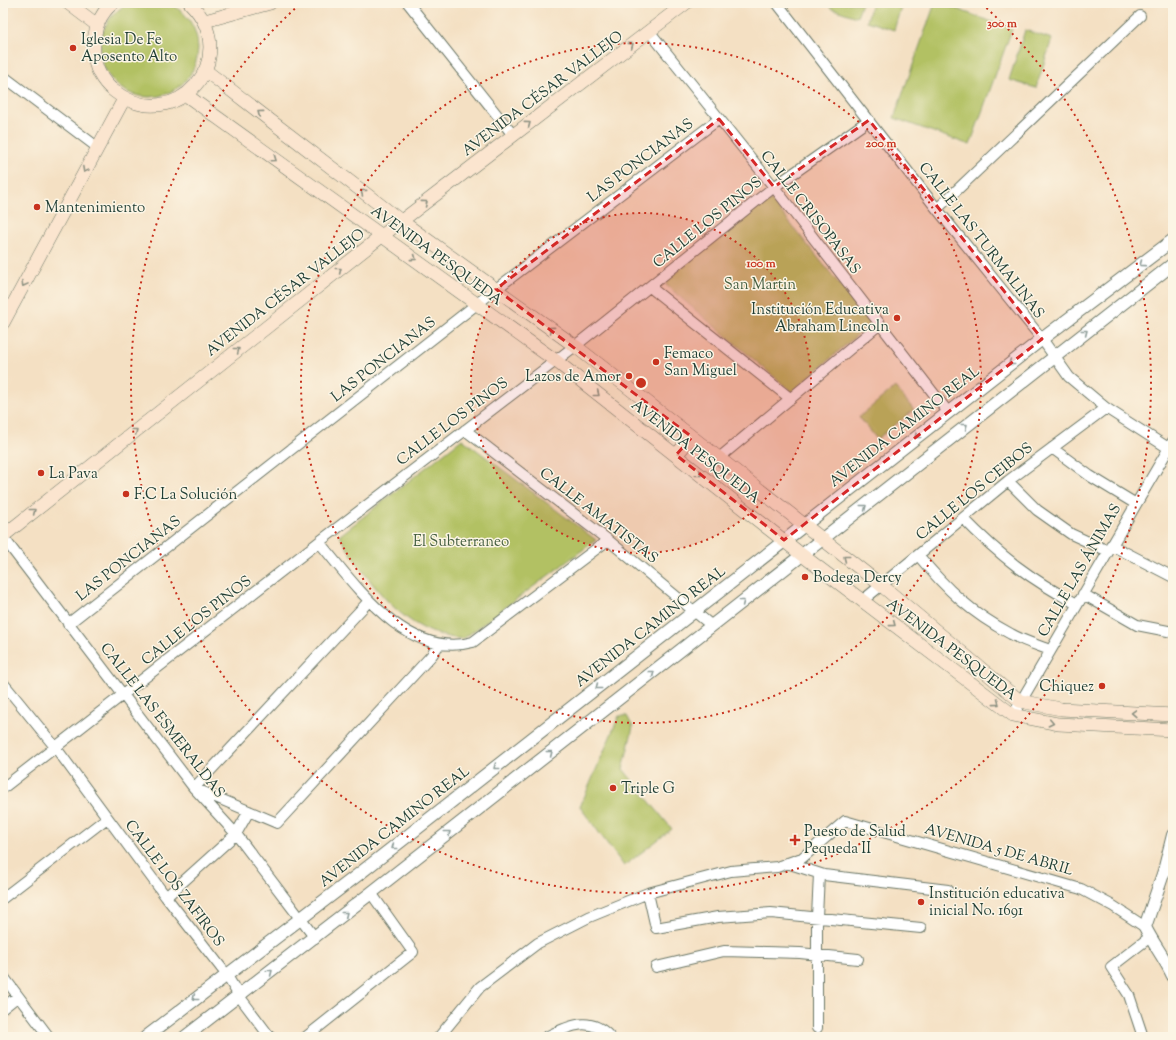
<svg xmlns="http://www.w3.org/2000/svg" width="1176" height="1040" font-family="'Sorts Mill Goudy',serif">
  <rect width="100%" height="100%" fill="#fcf5e5"/>
  <filter id="ink" filterUnits="userSpaceOnUse"><feTurbulence type="fractalNoise" baseFrequency=".025" numOctaves="2"/><feDisplacementMap in="SourceGraphic" scale="8" xChannelSelector="R" yChannelSelector="G"/><feConvolveMatrix kernelMatrix="1 2 1 2 8 2 1 2 1" color-interpolation-filters="sRGB"/></filter>
  <filter id="wash" filterUnits="userSpaceOnUse"><feTurbulence type="fractalNoise" baseFrequency=".012" numOctaves="4" result="noise"/><feDisplacementMap in="SourceGraphic" scale="16" xChannelSelector="R" yChannelSelector="G"/><feGaussianBlur stdDeviation="0.9" result="paint"/><feColorMatrix in="noise" values="0 0 0 0 0 0 0 0 0 0 0 0 0 0 0 0 0 1.4 0 .05"/><feComposite in="paint" operator="in"/></filter>
  <g filter="url(#wash)">
    <rect width="100%" height="100%" fill="#f4e0c3"/>
    <!-- green -->
    <path fill="#b2c163" stroke="#687f4c" d="M100 48a49 49 0 1 1 98 0a49 49 0 1 1-98 0Z
      M 831,3 L 862,3 L 857,17 L 830,8 Z
      M 872,3 L 902,3 L 894,30 L 867,21 Z
      M 935,3 L 940,3 L 1012,29 L 970,145 L 894,118 Z
      M 1025,30 L 1052,39 L 1036,88 L 1009,80 Z
      M 766,201 L 772,201 L 871,323 L 792,392 L 666,285 L 668,278 Z
      M 895,387 L 914,410 L 877,439 L 859,417 Z
      M 462,439 L 596,540 L 463,639 C 402,635 370,582 339,536 Z
      M 619,716 L 627,716 L 633,727 L 623,769 L 672,829 L 624,866 L 580,807 Z"/>
  </g>
  <g filter="url(#ink)">
    <g fill="none" stroke-linecap="round" stroke-linejoin="round">
      <!-- minor casing -->
      <g stroke="#6a7666" stroke-width="12">
        <path id="minor" d="M 408,3 L 513,135
          M 777,3 L 937,209 L 1042,339 L 1069,377 L 1106,408 L 1173,451
          M 649,31 L 774,187 L 948,412
          M 3,76 L 97,147
          M 937,209 L 1140,16
          M 650,287 L 791,399
          M 465,430 L 608,540 L 712,626
          M 1052,448 L 1090,476 L 1136,504
          M 719,458 L 880,324
          M 1008,481 L 1037,510 L 1071,534 L 1108,551
          M 963,518 C 1000,556 1030,579 1077,604
          M 3,537 L 194,788 L 236,834 L 315,938
          M 319,542 C 356,586 406,660 473,642 L 608,540
          M 1111,545 L 1173,577
          M 918,555 C 946,589 971,613 1011,634 C 1023,641 1037,645 1050,650
          M 1083,594 L 1137,625 L 1173,632
          M 369,601 L 194,788 L 277,823 L 432,655 L 439,644
          M 862,601 L 1008,481 L 1106,408
          M 68,624 L 496,289 L 719,119
          M 3,683 L 56,748 L 166,897 L 226,974 L 239,996 L 270,1037
          M 1013,715 L 1173,441
          M 3,788 L 319,542 L 575,346 L 774,187 L 869,120
          M 787,863 L 824,875 L 948,890
          M 648,893 L 656,928 L 718,917 L 771,913 L 921,928
          M 166,897 L 236,834 L 249,811
          M 3,898 L 107,818
          M 656,967 L 724,951 L 800,953 L 858,959
          M 3,976 L 49,1037
          M 3,1008 L 18,996
          M 817,1028 L 817,917 L 819,874
          M 306,1037 L 413,952 L 371,893
          M 439,1037 L 480,987 L 538,943 L 589,917 L 648,893 L 731,871 L 777,867 L 802,858 L 845,821 L 1081,889 L 1113,906 L 1145,927
          M 546,1037 C 569,1026 590,1015 610,1037
          M 1143,1037 L 1129,995 L 1111,967 L 1150,937"/>
      </g>
      <!-- tertiary casing -->
      <g stroke="#6a7666" stroke-width="14">
        <path id="tertiary" d="M 1173,835 L 1164,871 L 1145,927 C 1153,944 1165,958 1173,976
          M 146,1037 L 359,874 L 1042,339 L 1173,240
          M 185,1037 L 371,893 L 1173,264"/>
      </g>
      <!-- secondary casing -->
      <g stroke="#6a7666" stroke-width="14">
        <path id="secondary" d="M 68,3 L 97,25
          M 113,3 C 98,15 93,34 94,52 C 94,67 102,82 114,91 C 175,138 245,58 190,3
          M 205,21 L 270,3
          M 206,71 L 401,221 L 575,346 L 692,437 L 881,585 L 1020,701 L 1061,709 L 1173,715
          M 186,95 L 556,361 L 802,555 L 1013,715 L 1058,724 L 1173,730
          M 3,323 L 124,99
          M 676,455 L 692,437
          M 3,536 L 383,235 L 686,3"/>
      </g>
      <!-- minor -->
      <use href="#minor" stroke="#fff" stroke-width="10"/>
      <!-- tertiary -->
      <use href="#tertiary" stroke="#fff" stroke-width="12"/>
      <!-- secondary -->
      <use href="#secondary" stroke="#fbe5cf" stroke-width="13"/>
    </g>
    <!-- one-way arrows -->
    <defs><path id="oneway-chevron" d="M-2-3.5L2.5 0L-2 3.5" fill="none" stroke-width="1.6" stroke-linecap="round" stroke-linejoin="round"/></defs>
    <g stroke="#8d9182">
      <use href="#oneway-chevron" transform="translate(631 45) rotate(-37)"/>
      <use href="#oneway-chevron" transform="translate(260 113) rotate(-143)"/>
      <use href="#oneway-chevron" transform="translate(528 124) rotate(-37)"/>
      <use href="#oneway-chevron" transform="translate(274 159) rotate(35)"/>
      <use href="#oneway-chevron" transform="translate(85 170) rotate(118)"/>
      <use href="#oneway-chevron" transform="translate(363 192) rotate(-143)"/>
      <use href="#oneway-chevron" transform="translate(425 203) rotate(-37)"/>
      <use href="#oneway-chevron" transform="translate(414 258) rotate(36)"/>
      <use href="#oneway-chevron" transform="translate(339 270) rotate(-38)"/>
      <use href="#oneway-chevron" transform="translate(24 284) rotate(118)"/>
      <use href="#oneway-chevron" transform="translate(551 329) rotate(-144)"/>
      <use href="#oneway-chevron" transform="translate(237 350) rotate(-38)"/>
      <use href="#oneway-chevron" transform="translate(597 394) rotate(38)"/>
      <use href="#oneway-chevron" transform="translate(135 431) rotate(-38)"/>
      <use href="#oneway-chevron" transform="translate(699 474) rotate(38)"/>
      <use href="#oneway-chevron" transform="translate(33 511) rotate(-38)"/>
      <use href="#oneway-chevron" transform="translate(846 558) rotate(-142)"/>
      <use href="#oneway-chevron" transform="translate(893 624) rotate(37)"/>
      <use href="#oneway-chevron" transform="translate(997 703) rotate(37)"/>
      <use href="#oneway-chevron" transform="translate(1134 713) rotate(-178)"/>
      <use href="#oneway-chevron" transform="translate(1051 723) rotate(12)"/>
    </g>
    <g stroke="#8f9e9a">
      <use href="#oneway-chevron" transform="translate(1142 264) rotate(143)"/>
      <use href="#oneway-chevron" transform="translate(1085 332) rotate(-38)"/>
      <use href="#oneway-chevron" transform="translate(1011 363) rotate(142)"/>
      <use href="#oneway-chevron" transform="translate(965 426) rotate(-38)"/>
      <use href="#oneway-chevron" transform="translate(917 436) rotate(142)"/>
      <use href="#oneway-chevron" transform="translate(864 507) rotate(-38)"/>
      <use href="#oneway-chevron" transform="translate(742 602) rotate(-38)"/>
      <use href="#oneway-chevron" transform="translate(652 673) rotate(-38)"/>
      <use href="#oneway-chevron" transform="translate(598 687) rotate(142)"/>
      <use href="#oneway-chevron" transform="translate(550 753) rotate(-38)"/>
      <use href="#oneway-chevron" transform="translate(496 767) rotate(142)"/>
      <use href="#oneway-chevron" transform="translate(448 833) rotate(-38)"/>
      <use href="#oneway-chevron" transform="translate(394 847) rotate(142)"/>
      <use href="#oneway-chevron" transform="translate(345 914) rotate(-38)"/>
      <use href="#oneway-chevron" transform="translate(270 972) rotate(-38)"/>
      <use href="#oneway-chevron" transform="translate(195 998) rotate(142)"/>
    </g>
  </g>
  <!-- marked area -->
  <path fill="#d62828" fill-opacity="0.2" stroke="#d62828" stroke-width="3" stroke-dasharray="8 5" stroke-linejoin="round" d="M 719,119 L 774,187 L 869,120 L 1042,339 L 784,540 L 676,455 L 692,437 L 496,289 Z"/>
  <!-- distance rings -->
  <circle cx="641" cy="383" r="170" fill="#c8321e" fill-opacity=".12"/>
  <g fill="none" stroke="#c8321e" stroke-width="2" stroke-dasharray="2 4">
    <circle cx="641" cy="383" r="170"/>
    <circle cx="641" cy="383" r="340"/>
    <path d="M982 4A510 510 0 1 1 300 4"/>
  </g>
  <!-- markers -->
  <g fill="#c8321e" stroke="#fcf5e5" stroke-width="1.5">
    <circle cx="73" cy="48" r="4"/>
    <circle cx="37" cy="207" r="4"/>
    <circle cx="897" cy="318" r="4"/>
    <circle cx="656" cy="362" r="4"/>
    <circle cx="629" cy="376" r="4"/>
    <circle cx="41" cy="473" r="4"/>
    <circle cx="126" cy="494" r="4"/>
    <circle cx="805" cy="577" r="4"/>
    <circle cx="1102" cy="686" r="4"/>
    <circle cx="613" cy="788" r="4"/>
    <path d="M793 834h4v4h4v4h-4v4h-4v-4h-4v-4h4z"/>
    <circle cx="921" cy="902" r="4"/>
  </g>
  <g text-anchor="middle" stroke-width="3" stroke-linejoin="round" paint-order="stroke">
    <!-- poi labels -->
    <g font-size="15" fill="#1f3d34" stroke="#fcf5e5" text-anchor="start">
      <text x="81" y="44">Iglesia De Fe<tspan x="81" dy="17">Aposento Alto</tspan></text>
      <text x="45" y="212">Mantenimiento</text>
      <text x="889" y="314" text-anchor="end">Institución Educativa<tspan x="889" dy="17">Abraham Lincoln</tspan></text>
      <text x="664" y="358">Femaco<tspan x="664" dy="17">San Miguel</tspan></text>
      <text x="621" y="381" text-anchor="end">Lazos de Amor</text>
      <text x="49" y="478">La Pava</text>
      <text x="134" y="499">F.C La Solución</text>
      <text x="813" y="582">Bodega Dercy</text>
      <text x="1094" y="691" text-anchor="end">Chiquez</text>
      <text x="621" y="793">Triple G</text>
      <text x="804" y="836">Puesto de Salud<tspan x="804" dy="17">Pequeda II</tspan></text>
      <text x="929" y="898">Institución educativa<tspan x="929" dy="17">inicial No. 1691</tspan></text>
    </g>
    <!-- street labels -->
    <g font-size="15" fill="#1f3d34" stroke="#fcf5e5">
      <text transform="translate(542 93) rotate(-37)" y="5">AVENIDA CÉSAR VALLEJO</text>
      <text transform="translate(640 160) rotate(-37)" y="5">LAS PONCIANAS</text>
      <text transform="translate(811 212) rotate(52)" y="5">CALLE CRISOPASAS</text>
      <text transform="translate(707 222) rotate(-39)" y="5">CALLE LOS PINOS</text>
      <text transform="translate(982 240) rotate(52)" y="5">CALLE LAS TURMALINAS</text>
      <text transform="translate(437 255) rotate(36)" y="5">AVENIDA PESQUEDA</text>
      <text transform="translate(285 292) rotate(-38)" y="5">AVENIDA CÉSAR VALLEJO</text>
      <text transform="translate(383 359) rotate(-38)" y="5">LAS PONCIANAS</text>
      <text transform="translate(452 421) rotate(-37)" y="5">CALLE LOS PINOS</text>
      <text transform="translate(904 426) rotate(-38)" y="5">AVENIDA CAMINO REAL</text>
      <text transform="translate(696 451) rotate(38)" y="5">AVENIDA PESQUEDA</text>
      <text transform="translate(974 491) rotate(-39)" y="5">CALLE LOS CEIBOS</text>
      <text transform="translate(599 515) rotate(38)" y="5">CALLE AMATISTAS</text>
      <text transform="translate(128 558) rotate(-38)" y="5">LAS PONCIANAS</text>
      <text transform="translate(1079 570) rotate(-60)" y="5">CALLE LAS ÁNIMAS</text>
      <text transform="translate(196 620) rotate(-38)" y="5">CALLE LOS PINOS</text>
      <text transform="translate(650 626) rotate(-38)" y="5">AVENIDA CAMINO REAL</text>
      <text transform="translate(952 649) rotate(37)" y="5">AVENIDA PESQUEDA</text>
      <text transform="translate(163 720) rotate(52)" y="5">CALLE LAS ESMERALDAS</text>
      <text transform="translate(394 826) rotate(-38)" y="5">AVENIDA CAMINO REAL</text>
      <text transform="translate(999 849) rotate(16)" y="5">AVENIDA 5 DE ABRIL</text>
      <text transform="translate(175 883) rotate(53)" y="5">CALLE LOS ZAFIROS</text>
    </g>
    <!-- park labels -->
    <g font-size="15" fill="#445e40" stroke="#fcf5e5">
      <text x="760" y="289">San Martin</text>
      <text x="461" y="546">El Subterraneo</text>
    </g>
  </g>
  <circle cx="641" cy="383" r="6" fill="#c8321e" stroke="#fcf5e5" stroke-width="2"/>
  <g font-size="12" text-anchor="middle" font-weight="bold" fill="#c8321e" stroke="#fcf5e5" stroke-width="3" stroke-linejoin="round" paint-order="stroke">
    <text x="1002" y="27">300 m</text>
    <text x="881" y="147">200 m</text>
    <text x="761" y="267">100 m</text>
  </g>
  <!-- margin -->
  <rect width="1176" height="1040" fill="none" stroke="#fcf5e5" stroke-width="16"/>
</svg>
